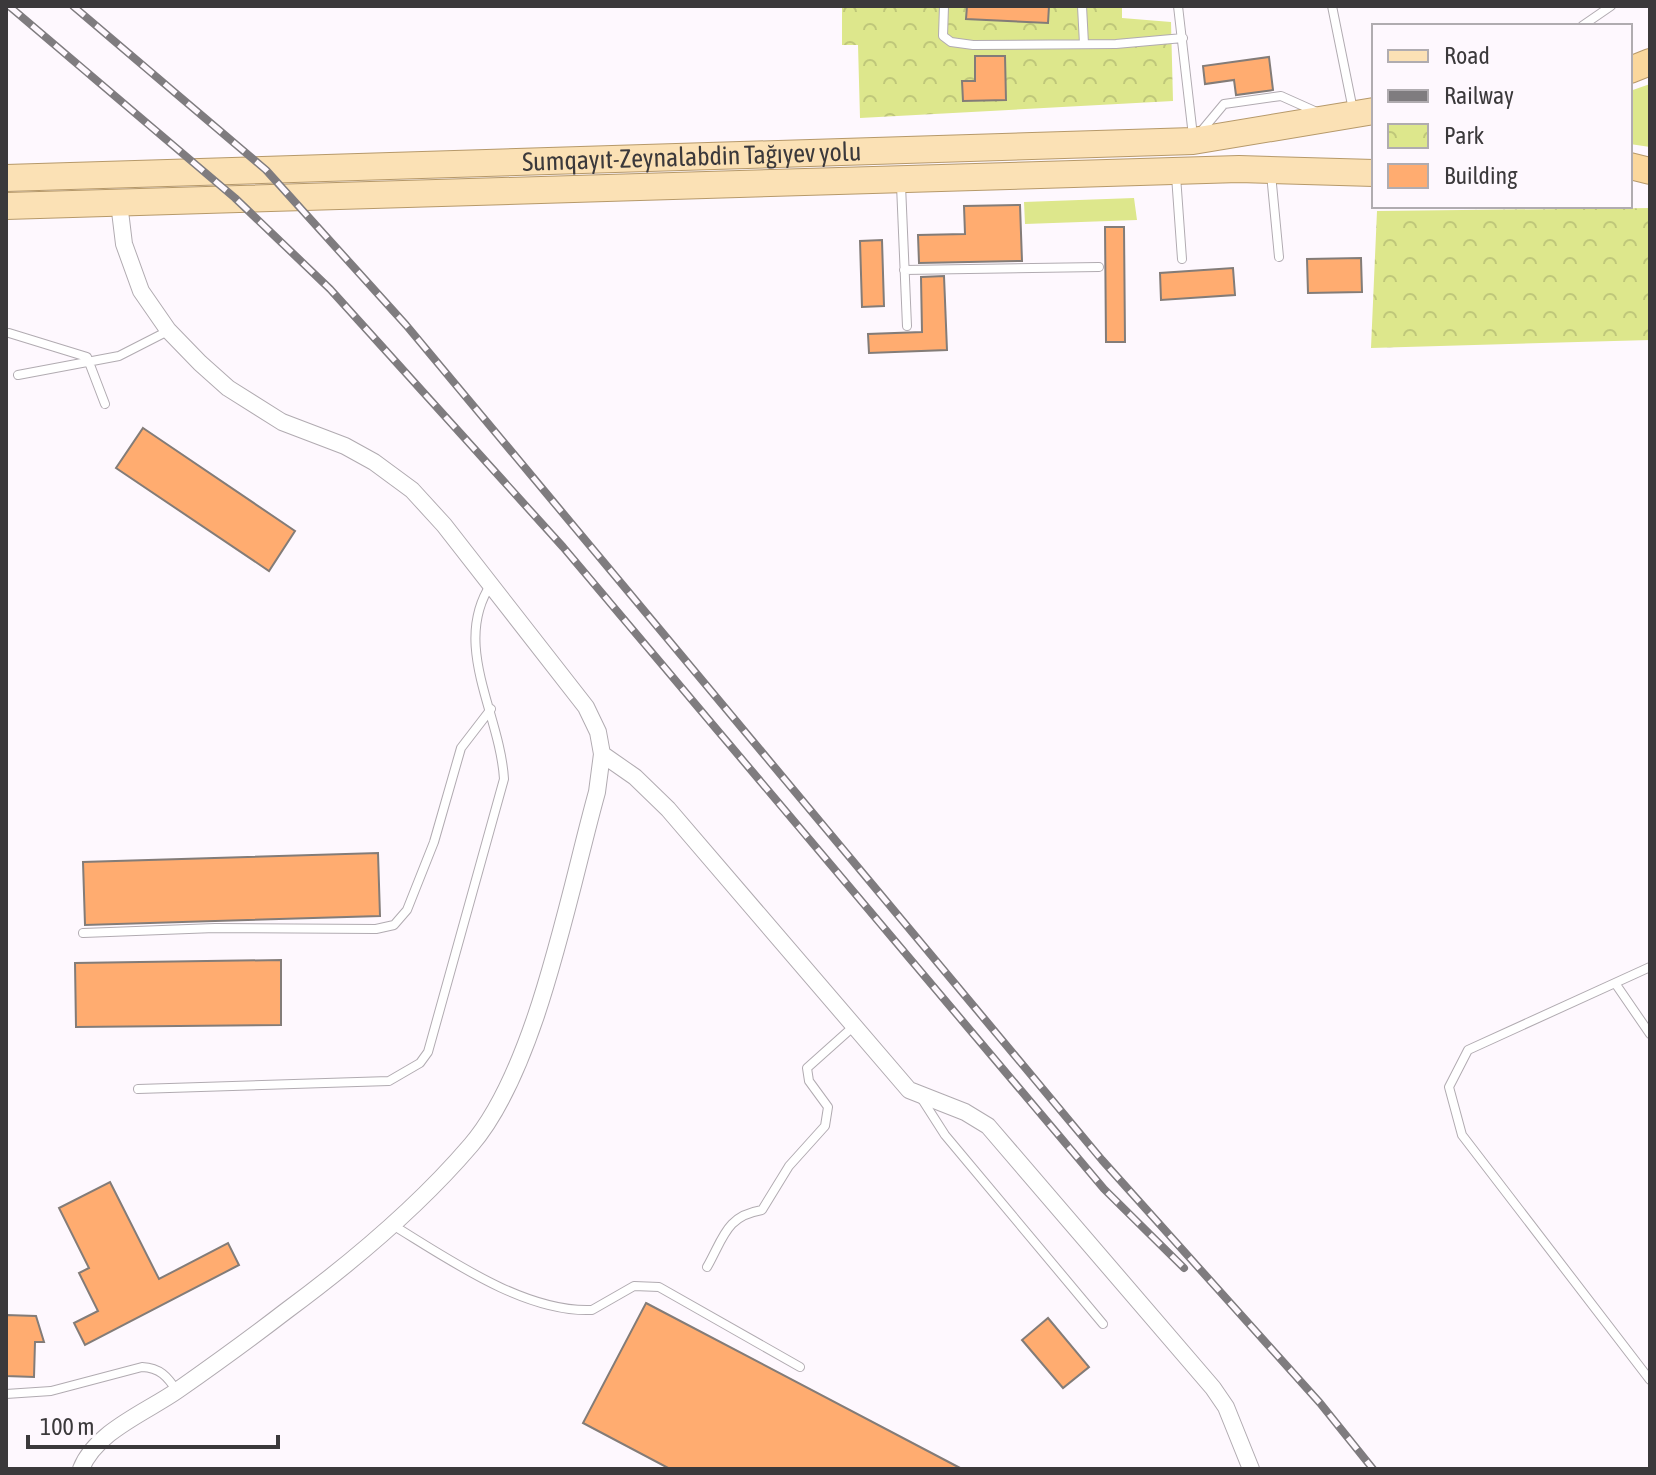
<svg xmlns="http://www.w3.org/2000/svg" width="1656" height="1475" font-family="'Asap Condensed',sans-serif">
  <defs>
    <pattern id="park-crowns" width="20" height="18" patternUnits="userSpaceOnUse" patternTransform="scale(2)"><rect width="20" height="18" fill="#dde78c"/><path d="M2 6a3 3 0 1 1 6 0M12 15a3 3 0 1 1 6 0" fill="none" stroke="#bfc77a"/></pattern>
  </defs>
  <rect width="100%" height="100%" fill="#fef8fe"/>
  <!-- grass -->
  <path fill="#dde78c" d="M 1650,84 L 1650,147 L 1630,144 L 1630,91 Z
    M 1134,198 L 1137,220 L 1025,224 L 1024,202 Z"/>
  <!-- park -->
  <path fill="url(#park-crowns)" d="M 842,6 L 1122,6 L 1122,18 L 1171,22 L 1173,101 L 860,118 L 858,45 L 842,45 Z
    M 1650,208 L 1650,340 L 1371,348 L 1377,211 Z"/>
  <!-- building -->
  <path fill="#ffac70" stroke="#837c78" stroke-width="2" d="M 967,6 L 1049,6 L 1048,23 L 966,19 Z
    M 975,56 L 1005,56 L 1006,100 L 963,101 L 962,81 L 975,81 Z
    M 1269,57 L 1273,90 L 1236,95 L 1234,80 L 1205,84 L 1203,66 Z
    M 1020,205 L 1022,261 L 919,263 L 918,235 L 965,234 L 964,206 Z
    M 1105,227 L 1124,227 L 1125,342 L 1106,342 Z
    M 882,240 L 884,306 L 862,307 L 860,241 Z
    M 1361,258 L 1362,292 L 1308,293 L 1307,259 Z
    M 1233,268 L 1235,295 L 1161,300 L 1160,273 Z
    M 944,276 L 947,350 L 869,353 L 868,334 L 922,332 L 921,277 Z
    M 143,428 L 295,531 L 269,571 L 116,468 Z
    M 378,853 L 380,916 L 85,925 L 83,862 Z
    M 281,960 L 281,1025 L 76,1027 L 75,963 Z
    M 110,1182 L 159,1279 L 228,1243 L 239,1265 L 85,1345 L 74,1323 L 98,1311 L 79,1273 L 89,1268 L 59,1208 Z
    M 646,1303 L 962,1469 L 670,1469 L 583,1423 Z
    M 6,1315 L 36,1316 L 44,1342 L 35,1342 L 34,1377 L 6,1376 Z
    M 1048,1318 L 1089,1367 L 1063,1388 L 1022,1340 Z"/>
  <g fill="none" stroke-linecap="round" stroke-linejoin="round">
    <!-- service casing -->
    <g stroke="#b1abb1" stroke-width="10">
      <path id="service" d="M 944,6 L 943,36 L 951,42 L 973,45 L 1116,44 L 1183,38
        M 1082,6 L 1084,44
        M 1178,6 L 1193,136
        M 1332,6 L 1353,110
        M 1582,26 L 1611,6
        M 1199,134 L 1224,104 L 1281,96 L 1319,113
        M 1271,174 L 1279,257
        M 1176,176 L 1182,259
        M 901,185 L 907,326
        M 904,270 L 1099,267
        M 9,333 L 87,357 L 105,404
        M 18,375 L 119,356 L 168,331
        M 83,933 L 215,928 L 376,929 L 394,925 L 407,910 L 434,842 L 461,748 L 491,709
        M 1650,967 L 1468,1050 L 1449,1087 L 1462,1135 L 1650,1380
        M 1615,983 L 1650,1034
        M 138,1089 L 389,1081 L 420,1063 L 428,1052 L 504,779 C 500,713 451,645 491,584
        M 920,1096 L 945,1135 L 1103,1324
        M 391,1224 C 447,1258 524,1313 592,1310 L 634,1286 L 659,1287 L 800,1367
        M 707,1267 C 724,1237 726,1216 762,1210 L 789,1166 L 825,1126 L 828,1107 L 809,1081 L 807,1068 L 854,1026
        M 6,1394 L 51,1391 L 142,1367 C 160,1368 167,1376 177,1391"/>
    </g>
    <!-- minor casing -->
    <g stroke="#b1abb1" stroke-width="18">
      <path id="minor" d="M 602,754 L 635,777 L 668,809 L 909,1090 L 965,1112 L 988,1126 L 1213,1388 L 1226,1407 L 1251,1469
        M 81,1469 C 96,1431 147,1412 178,1390 C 215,1364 251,1338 286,1311 C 351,1263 418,1207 471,1145 C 537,1068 569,892 597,792 L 602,754 L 598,732 L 586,707 L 444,525 L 412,490 L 374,462 L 345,446 L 282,422 L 228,388 L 200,363 L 168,330 L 141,291 L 124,244 L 119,203"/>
    </g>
    <!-- primary casing -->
    <g stroke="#b6996a" stroke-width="28">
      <g id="primary">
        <path id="s1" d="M 6,178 L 1193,141 L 1374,111"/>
        <path d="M 6,206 L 1239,169 L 1374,173"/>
      </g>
    </g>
    <!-- trunk casing -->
    <g stroke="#b6996a" stroke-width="28">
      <path id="trunk" d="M 1630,70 L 1650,62
        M 1630,166 L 1650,171"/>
    </g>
    <!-- service -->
    <use href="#service" stroke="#fff" stroke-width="8"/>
    <!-- minor -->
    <use href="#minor" stroke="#fff" stroke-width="16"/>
    <!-- primary -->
    <use href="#primary" stroke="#fbe1b5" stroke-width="26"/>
    <!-- trunk -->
    <use href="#trunk" stroke="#fad79c" stroke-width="26"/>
    <!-- rail casing -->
    <g stroke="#7f7c7f" stroke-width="8">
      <path id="rail" d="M 9,6 L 235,198 L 330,289 L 563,547 L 1104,1189 L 1184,1268
        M 73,6 L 266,170 L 406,325 L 1102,1160 L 1320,1403 L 1373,1469"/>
    </g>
    <!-- rail -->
    <use href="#rail" stroke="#fef8fe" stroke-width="5" stroke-dasharray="15" stroke-linecap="butt"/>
  </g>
  <g text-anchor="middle" stroke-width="8" stroke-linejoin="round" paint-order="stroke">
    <!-- street labels -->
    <g font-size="26" fill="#3b393b" stroke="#fef8fe">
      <text dy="9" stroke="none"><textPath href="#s1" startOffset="686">Sumqayıt-Zeynalabdin Tağıyev yolu</textPath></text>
    </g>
  </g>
  <!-- border -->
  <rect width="1656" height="1475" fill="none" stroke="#3b393b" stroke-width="16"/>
  <!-- legend -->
  <rect x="1372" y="24" width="260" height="184" fill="#fef8fe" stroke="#b0acb0" stroke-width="2"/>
  <rect x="1388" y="50" width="40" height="12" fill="#fbe1b5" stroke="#b0acb0" stroke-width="2"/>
  <text x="1444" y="64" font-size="24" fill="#3b393b">Road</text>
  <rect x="1388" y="90" width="40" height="12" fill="#7f7c7f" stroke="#b0acb0" stroke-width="2"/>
  <text x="1444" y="104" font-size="24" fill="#3b393b">Railway</text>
  <rect x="1388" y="124" width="40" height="24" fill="url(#park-crowns)" stroke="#b0acb0" stroke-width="2"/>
  <text x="1444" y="144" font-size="24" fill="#3b393b">Park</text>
  <rect x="1388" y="164" width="40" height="24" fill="#ffac70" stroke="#b0acb0" stroke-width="2"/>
  <text x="1444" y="184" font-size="24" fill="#3b393b">Building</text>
  <!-- scale -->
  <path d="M28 1435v12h250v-12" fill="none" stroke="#3b393b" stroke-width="4"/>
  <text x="40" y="1435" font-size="24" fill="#3b393b" stroke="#fef8fe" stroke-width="6" paint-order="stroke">100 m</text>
</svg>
